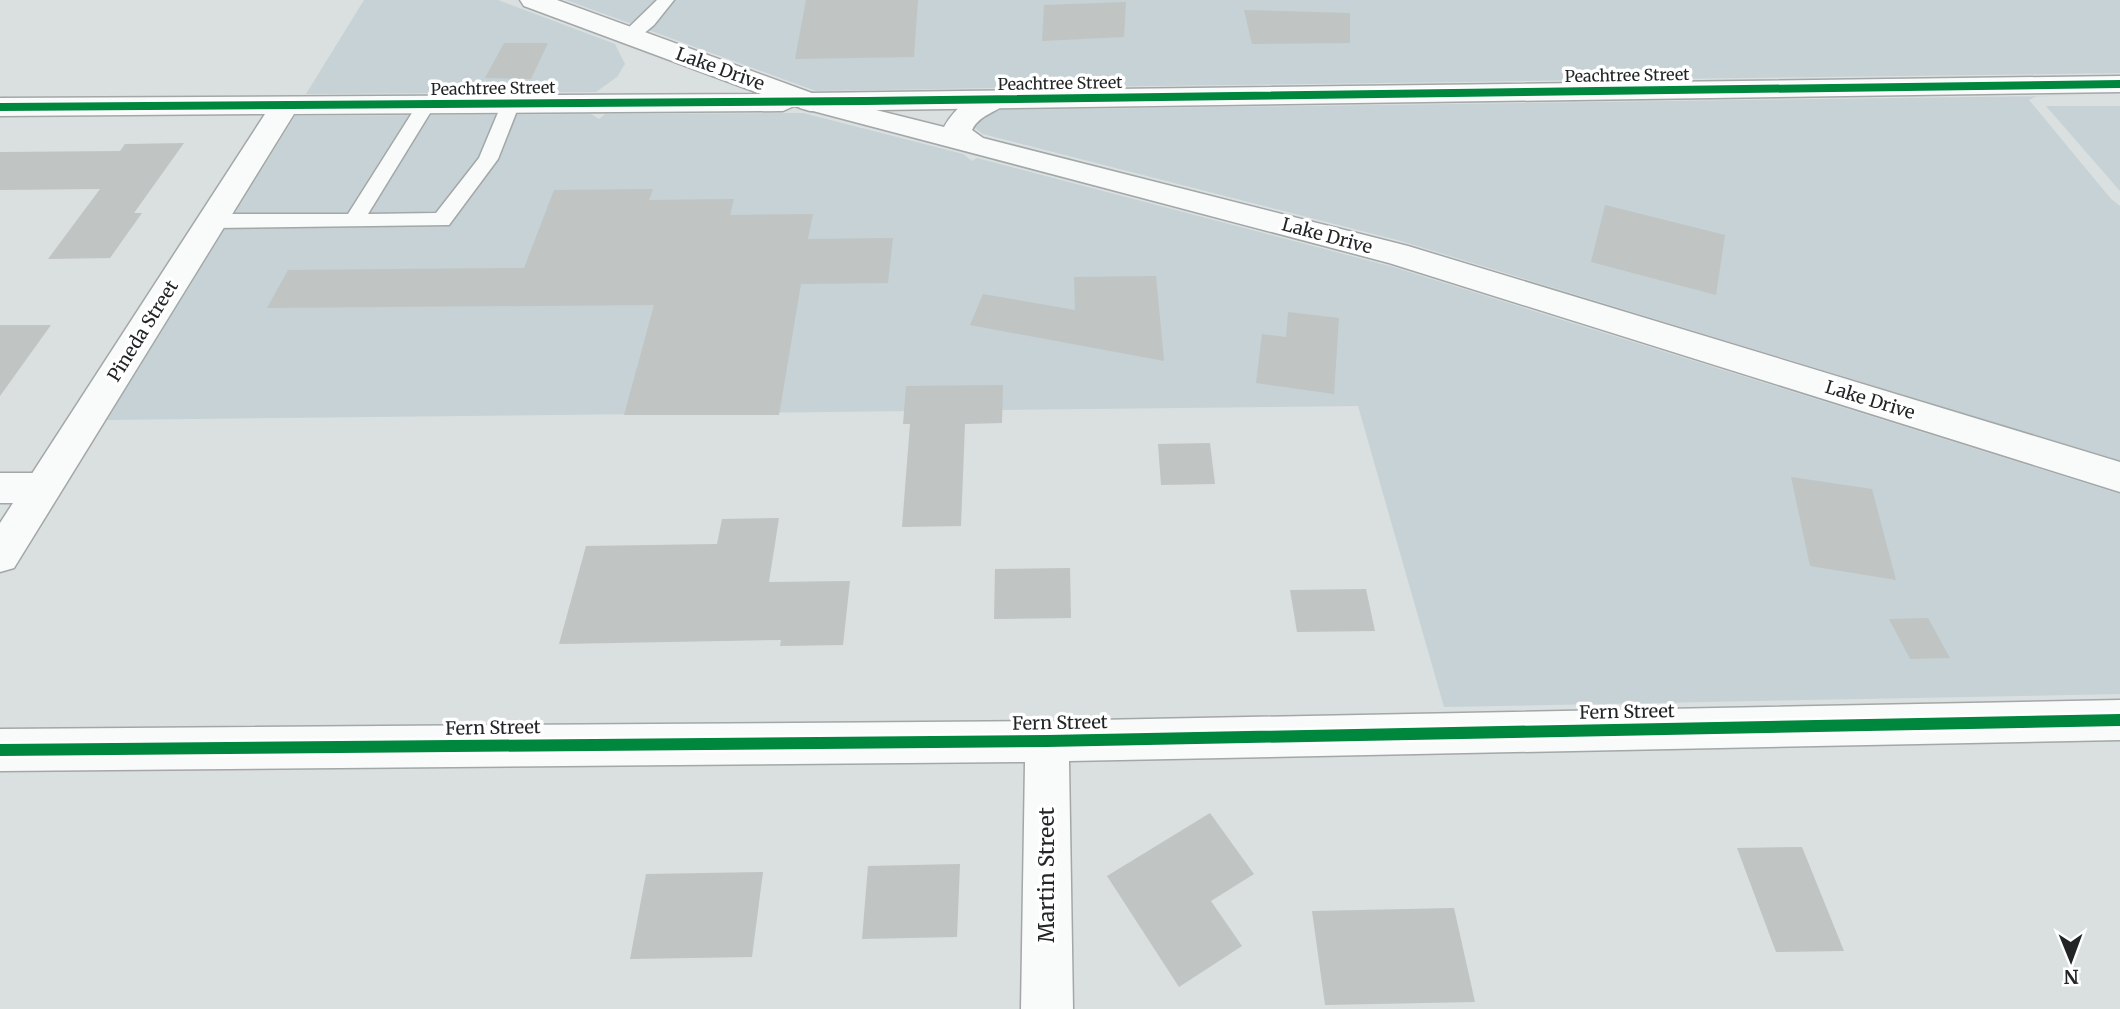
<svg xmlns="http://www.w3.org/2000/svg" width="2120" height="1009" font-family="Merriweather,serif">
  <rect width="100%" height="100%" fill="#dadfe0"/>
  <!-- built -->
  <path fill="#c6d2d5" d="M 364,0 L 498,0 L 615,44 L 625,64 L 617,77 L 596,92 L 306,94 Z
    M 566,0 L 2120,0 L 2120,73 L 1006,88 L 1004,85 L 993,88 L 816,91 Z
    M 2120,95 L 2037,96 L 2029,100 L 2111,199 L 2120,206 L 2120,461 L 1401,241 L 983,134 L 975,128 L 984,116 L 1000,110 Z
    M 2046,106 L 2120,106 L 2120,191 Z
    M 803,113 L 963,154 L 972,161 L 977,158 L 1393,267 L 2120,494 L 2120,694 L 1444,707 L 1358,406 L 107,420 L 295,116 L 591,114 L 599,119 L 605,114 Z"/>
  <!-- building -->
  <path fill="#c0c4c3" d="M 806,0 L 918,0 L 914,57 L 795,59 Z
    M 1126,2 L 1124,37 L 1042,41 L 1044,5 Z
    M 1244,10 L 1350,13 L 1350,43 L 1252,44 Z
    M 504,43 L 548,43 L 531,79 L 485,78 Z
    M 184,143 L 134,213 L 142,213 L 110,258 L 48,259 L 100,189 L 0,190 L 0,152 L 120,151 L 125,144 Z
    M 653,189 L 649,200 L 734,199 L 730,215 L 813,214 L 808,239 L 893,238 L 888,283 L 801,284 L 779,415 L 624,415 L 654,305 L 267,308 L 288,270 L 524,268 L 554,190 Z
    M 1605,205 L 1725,235 L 1716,295 L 1591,262 Z
    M 1156,276 L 1164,361 L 970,325 L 983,294 L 1075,310 L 1074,277 Z
    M 1288,312 L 1339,318 L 1334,394 L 1256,383 L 1262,334 L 1286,337 Z
    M 0,325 L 51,325 L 0,396 Z
    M 1003,385 L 1002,423 L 965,424 L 961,526 L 902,527 L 910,424 L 903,424 L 906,386 Z
    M 1210,443 L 1215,484 L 1161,485 L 1158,444 Z
    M 1791,477 L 1872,489 L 1896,580 L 1810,566 Z
    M 779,518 L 769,582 L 850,581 L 843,645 L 780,646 L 781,640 L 559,644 L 586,546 L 717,544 L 722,519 Z
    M 1070,568 L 1071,618 L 994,619 L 995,569 Z
    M 1366,589 L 1375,631 L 1297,632 L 1290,590 Z
    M 1928,618 L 1950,658 L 1910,659 L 1889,619 Z
    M 1210,813 L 1254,874 L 1211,901 L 1242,946 L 1179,987 L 1107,876 Z
    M 1802,847 L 1844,951 L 1776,952 L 1737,848 Z
    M 960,864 L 957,937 L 862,939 L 868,866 Z
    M 763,872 L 752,957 L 630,959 L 646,874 Z
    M 1454,908 L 1475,1002 L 1325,1005 L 1312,911 Z"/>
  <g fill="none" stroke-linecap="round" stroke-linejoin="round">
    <!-- service casing -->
    <g stroke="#a3a7a7" stroke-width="3">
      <path id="service" d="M 657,0 L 674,0 L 654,25 L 636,40 L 624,40 L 621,36 L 624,32 Z
        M 511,98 L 520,103 L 498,159 L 449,225 L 212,228 L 205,226 L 202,221 L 205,216 L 212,214 L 348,214 L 417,105 L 426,100 L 435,105 L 368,214 L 436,213 L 479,158 L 502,103 Z"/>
    </g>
    <!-- minor casing -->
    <g stroke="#a3a7a7" stroke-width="3">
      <path id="minor" d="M 2120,76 L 2120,92 L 810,111 L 800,108 L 796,102 L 800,96 L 810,93 Z
        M 0,473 L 43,473 L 56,477 L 62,488 L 56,499 L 43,503 L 0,503 Z
        M 2120,700 L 2120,740 L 1069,761 L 1073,1009 L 1021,1009 L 1025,762 L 0,771 L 0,729 L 1047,721 Z"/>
    </g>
    <!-- tertiary casing -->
    <g stroke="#a3a7a7" stroke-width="3">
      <path id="tertiary" d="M 520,0 L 557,0 L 820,96 L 944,127 C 956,106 979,86 1006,93 L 1010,99 C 1000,113 981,112 972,130 L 983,138 L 1408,246 L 2120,462 L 2120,492 L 1389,263 L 794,106 L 783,111 L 294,114 L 14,568 L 0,572 L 0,523 L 265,114 L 0,116 L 0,98 L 761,94 L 524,6 Z"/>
    </g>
    <!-- service -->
    <use href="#service" fill="#f9fafa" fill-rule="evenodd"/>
    <!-- minor -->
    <use href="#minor" fill="#f9fafa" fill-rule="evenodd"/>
    <!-- tertiary -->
    <use href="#tertiary" fill="#f9fafa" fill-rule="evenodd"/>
    <!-- cycleway-far1 casing -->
    <g stroke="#fff" stroke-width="11">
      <path id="cycleway-far1" d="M 0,107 L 865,101 L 2120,84"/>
    </g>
    <!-- cycleway casing -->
    <g stroke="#fff" stroke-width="17">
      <path id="cycleway" d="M 0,750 L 1047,741 L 2120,720"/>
    </g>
    <!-- cycleway-far1 -->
    <use href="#cycleway-far1" stroke="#00873e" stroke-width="8"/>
    <!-- cycleway -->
    <use href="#cycleway" stroke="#00873e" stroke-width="12"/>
  </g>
  <g text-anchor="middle" stroke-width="7" stroke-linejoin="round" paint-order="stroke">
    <!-- far-street labels -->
    <g font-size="16" fill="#212525" stroke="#fff">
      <text transform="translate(1627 75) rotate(-1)" y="6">Peachtree Street</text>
      <text transform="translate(1060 83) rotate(-1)" y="6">Peachtree Street</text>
      <text transform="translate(493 88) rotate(-1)" y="6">Peachtree Street</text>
    </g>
    <!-- street labels -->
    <g font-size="18" fill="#212525" stroke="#fff">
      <text transform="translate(720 69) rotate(20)" y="6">Lake Drive</text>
      <text transform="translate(1327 236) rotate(15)" y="6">Lake Drive</text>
      <text transform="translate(143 331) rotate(-58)" y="6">Pineda Street</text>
      <text transform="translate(1870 400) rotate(17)" y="6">Lake Drive</text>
      <text transform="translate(1627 712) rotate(-1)" y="6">Fern Street</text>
      <text transform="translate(1060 723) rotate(-1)" y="6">Fern Street</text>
      <text transform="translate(493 728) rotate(-1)" y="6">Fern Street</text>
    </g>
    <!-- near-street labels -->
    <g font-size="21" fill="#212525" stroke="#fff">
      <text transform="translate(1047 875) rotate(-90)" y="7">Martin Street</text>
    </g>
  </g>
  <!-- north arrow -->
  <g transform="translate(2071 960) rotate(179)" stroke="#ffffff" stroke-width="5" paint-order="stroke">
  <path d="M0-5L12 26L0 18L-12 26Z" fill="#212525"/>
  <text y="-10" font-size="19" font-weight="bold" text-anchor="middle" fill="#212525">N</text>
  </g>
</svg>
